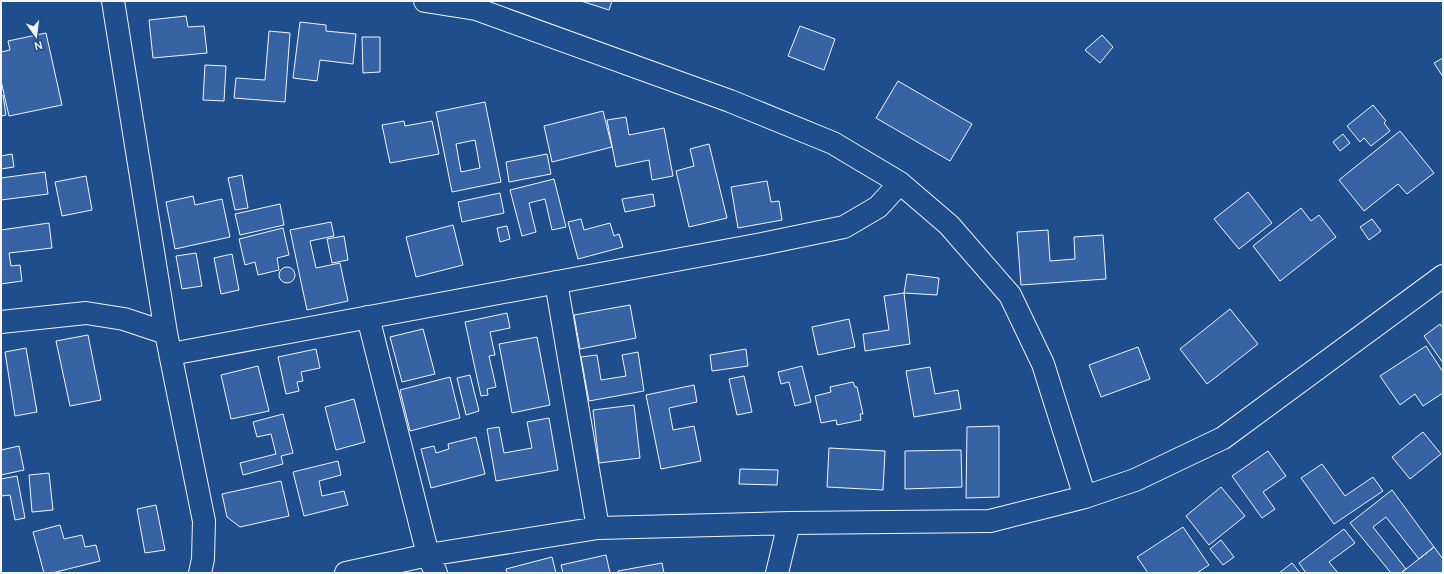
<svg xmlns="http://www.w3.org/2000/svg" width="1444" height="574" font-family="Manrope,sans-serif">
  <rect width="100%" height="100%" fill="#1f4e8c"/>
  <!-- building -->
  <path fill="#3563a3" stroke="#f2f6ff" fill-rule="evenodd" d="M 581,1 L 612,1 L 609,10 Z
    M 186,16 L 188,27 L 204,26 L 207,53 L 153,58 L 149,20 Z
    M 300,22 L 326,25 L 326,31 L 356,34 L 353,64 L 320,60 L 317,81 L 293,78 Z
    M 800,26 L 835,39 L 824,70 L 788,56 Z
    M 269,31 L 290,33 L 285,102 L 234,98 L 236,78 L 265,80 Z
    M 46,33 L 62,105 L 9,116 L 1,81 L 1,52 L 10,50 L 8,41 Z
    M 1102,35 L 1113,47 L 1100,63 L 1085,50 Z
    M 362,37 L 380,37 L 380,72 L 363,73 Z
    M 1443,58 L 1443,77 L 1434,63 Z
    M 205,65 L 226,66 L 224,101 L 203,100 Z
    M 898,81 L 972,124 L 950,161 L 876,118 Z
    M 3,95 L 6,115 L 1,116 L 1,96 Z
    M 485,102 L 501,182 L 452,192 L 436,112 ZM 475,140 L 480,168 L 461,172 L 456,144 Z
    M 1373,105 L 1386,121 L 1384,123 L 1390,131 L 1371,146 L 1364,138 L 1360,142 L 1347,126 Z
    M 603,111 L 612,147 L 552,162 L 544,126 Z
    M 626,117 L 629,135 L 664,128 L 673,176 L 652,180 L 649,160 L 616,167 L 607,120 Z
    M 404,121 L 405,126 L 432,121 L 439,154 L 390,163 L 382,125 Z
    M 1400,131 L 1434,173 L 1407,194 L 1398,184 L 1364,211 L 1339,180 Z
    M 1343,134 L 1350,143 L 1340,151 L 1333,142 Z
    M 709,144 L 727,218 L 689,227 L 676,171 L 694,166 L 690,149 Z
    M 12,154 L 14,167 L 1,169 L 1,156 Z
    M 547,154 L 551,174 L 509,182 L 506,162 Z
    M 45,172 L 48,194 L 1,200 L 1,178 Z
    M 242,175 L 248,208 L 235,210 L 228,178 Z
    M 86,176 L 92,210 L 62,216 L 55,182 Z
    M 554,179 L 566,227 L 552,230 L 545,199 L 529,203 L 536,232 L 522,236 L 510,190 Z
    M 767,181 L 771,202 L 779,201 L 782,220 L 738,228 L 731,187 Z
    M 1248,192 L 1272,223 L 1239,249 L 1214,219 Z
    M 500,193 L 504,213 L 462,222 L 458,202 Z
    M 653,194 L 655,206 L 625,212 L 622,199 Z
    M 193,196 L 195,205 L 222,199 L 230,237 L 175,249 L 166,202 Z
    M 280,204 L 284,225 L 240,235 L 235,214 Z
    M 1301,208 L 1311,221 L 1319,215 L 1336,237 L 1280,281 L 1253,246 Z
    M 581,219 L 584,230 L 610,223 L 614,236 L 619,234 L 623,247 L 578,259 L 568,222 Z
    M 1372,219 L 1381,231 L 1369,240 L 1360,227 Z
    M 331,222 L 334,236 L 310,241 L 316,268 L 340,263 L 348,301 L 307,310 L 290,230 Z
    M 49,223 L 52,248 L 9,253 L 11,266 L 20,265 L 22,281 L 1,284 L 1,230 Z
    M 453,225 L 463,265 L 416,277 L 406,237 Z
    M 507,226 L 510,239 L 500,242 L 497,228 Z
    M 283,228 L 289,255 L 277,258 L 279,270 L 258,275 L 255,262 L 245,265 L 239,239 Z
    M 1048,230 L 1050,261 L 1075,259 L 1074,237 L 1103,235 L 1106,279 L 1021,285 L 1017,232 Z
    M 344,236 L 348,260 L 332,263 L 327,239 Z
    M 196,253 L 202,286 L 182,289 L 176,256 Z
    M 232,254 L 239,290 L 221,294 L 214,258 Z
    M279 275a8 8 0 1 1 16 0a8 8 0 1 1-16 0Z
    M 907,274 L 939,278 L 937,295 L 904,293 Z
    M 904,293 L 910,344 L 865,351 L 863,334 L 889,330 L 884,296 Z
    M 630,305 L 636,338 L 580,349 L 574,315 Z
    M 1230,309 L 1258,344 L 1207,384 L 1180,349 Z
    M 507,313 L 510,328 L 490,332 L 495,355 L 489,356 L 496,387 L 487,389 L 488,395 L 481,396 L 465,322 Z
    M 849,319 L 855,347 L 818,355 L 812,327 Z
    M 1440,324 L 1443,328 L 1443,363 L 1424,336 Z
    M 423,329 L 435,374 L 402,382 L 390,337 Z
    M 88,335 L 101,400 L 70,406 L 56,341 Z
    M 537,337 L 550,405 L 512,413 L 499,344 Z
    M 1426,346 L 1443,372 L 1443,393 L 1423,406 L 1415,394 L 1400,405 L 1380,376 Z
    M 1138,347 L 1150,379 L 1101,397 L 1089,365 Z
    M 26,348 L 37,412 L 15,416 L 5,352 Z
    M 316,349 L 320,368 L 301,372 L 303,381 L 297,382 L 299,391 L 286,394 L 278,357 Z
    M 746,349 L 748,366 L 712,371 L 710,355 Z
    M 638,352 L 644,391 L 589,401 L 581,357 L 597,355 L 601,380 L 626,376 L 622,355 Z
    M 258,366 L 269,411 L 231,419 L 221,375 Z
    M 802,366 L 811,402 L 795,406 L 789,382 L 781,384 L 778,372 Z
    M 930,367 L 935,394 L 958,390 L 961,409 L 914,417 L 906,371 Z
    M 470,375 L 479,411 L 466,415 L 457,378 Z
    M 744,376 L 752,412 L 737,415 L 729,379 Z
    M 450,377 L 460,418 L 410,431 L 400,390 Z
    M 853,382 L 855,387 L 857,387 L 863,414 L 860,414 L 861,420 L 837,425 L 836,420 L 821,423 L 815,396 L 831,392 L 830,387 Z
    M 694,385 L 697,402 L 669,408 L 673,430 L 694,426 L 701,461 L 661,469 L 646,395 Z
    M 354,399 L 365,442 L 336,450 L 325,407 Z
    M 634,405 L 640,458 L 599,463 L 593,410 Z
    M 283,414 L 293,453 L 281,456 L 283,464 L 243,475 L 240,463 L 276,454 L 271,434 L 257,437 L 253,422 Z
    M 549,418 L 558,470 L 496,481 L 487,429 L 499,427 L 504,453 L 532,448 L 527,422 Z
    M 999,426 L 999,497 L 966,498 L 967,427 Z
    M 1423,432 L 1441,454 L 1410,479 L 1392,457 Z
    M 476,437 L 485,474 L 431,488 L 421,449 L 434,446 L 436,453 L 449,449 L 448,444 Z
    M 19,446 L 24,470 L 1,475 L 1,450 Z
    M 829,448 L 885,451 L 883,490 L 827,487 Z
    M 961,450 L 962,487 L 905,489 L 905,451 Z
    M 1268,451 L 1286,476 L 1263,492 L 1275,509 L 1262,518 L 1232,476 Z
    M 338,461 L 341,475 L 319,481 L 322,496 L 344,491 L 348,505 L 304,516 L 293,472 Z
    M 1322,464 L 1345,496 L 1373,477 L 1383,491 L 1334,524 L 1301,478 Z
    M 740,469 L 778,470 L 777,485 L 739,484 Z
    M 49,473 L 53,510 L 32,512 L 29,475 Z
    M 17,476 L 25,518 L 15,520 L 10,495 L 1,496 L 1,479 Z
    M 281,481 L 289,516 L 240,527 L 227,517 L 222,494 Z
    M 1221,487 L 1245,516 L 1209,545 L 1186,516 Z
    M 1392,490 L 1434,547 L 1419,559 L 1386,517 L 1373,527 L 1406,569 L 1401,573 L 1391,573 L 1350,523 Z
    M 156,505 L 165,550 L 145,553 L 137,509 Z
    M 60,525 L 64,539 L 82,535 L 85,547 L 96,545 L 100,561 L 52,573 L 44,573 L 33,532 Z
    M 1183,527 L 1209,565 L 1197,573 L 1148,573 L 1137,557 Z
    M 1344,529 L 1355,543 L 1329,562 L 1338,573 L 1306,573 L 1299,563 Z
    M 1221,540 L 1234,557 L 1223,565 L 1210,549 Z
    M 1434,547 L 1443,559 L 1443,573 L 1401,573 Z
    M 606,555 L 610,573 L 563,573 L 561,565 Z
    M 552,557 L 556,573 L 507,573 L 506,569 Z
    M 662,563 L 664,573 L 618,573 L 618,571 Z
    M 1292,563 L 1300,573 L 1279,573 Z"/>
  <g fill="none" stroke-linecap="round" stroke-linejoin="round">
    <!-- minor casing -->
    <g stroke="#f2f6ff" stroke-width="24">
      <path id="minor" d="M 113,1 L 166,333 L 204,521 L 203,559 L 200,573
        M 425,1 L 476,9 L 730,101 L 833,143 L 900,183 L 949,225 L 1010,295 L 1043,364 L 1085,497
        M 556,282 L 598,528
        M 368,317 L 428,555 L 436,573
        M 1,322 L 86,313 L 124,319 L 166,333
        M 171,354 L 762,244 L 844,227 L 878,207 L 900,183
        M 346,573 L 428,555 L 598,528 L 789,523 L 990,521 L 1085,497 L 1135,480 L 1223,438 L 1443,276
        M 777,573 L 789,523"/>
    </g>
    <!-- minor -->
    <use href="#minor" stroke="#1f4e8c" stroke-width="22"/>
  </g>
  <!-- border -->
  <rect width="1444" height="574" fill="none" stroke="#f2f6ff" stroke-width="4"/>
  <!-- north arrow -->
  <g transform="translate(36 36) rotate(166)" stroke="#1f4e8c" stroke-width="3" paint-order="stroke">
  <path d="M0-3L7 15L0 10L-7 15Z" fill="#f2f6ff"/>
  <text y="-6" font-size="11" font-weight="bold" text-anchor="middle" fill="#f2f6ff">N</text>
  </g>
</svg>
